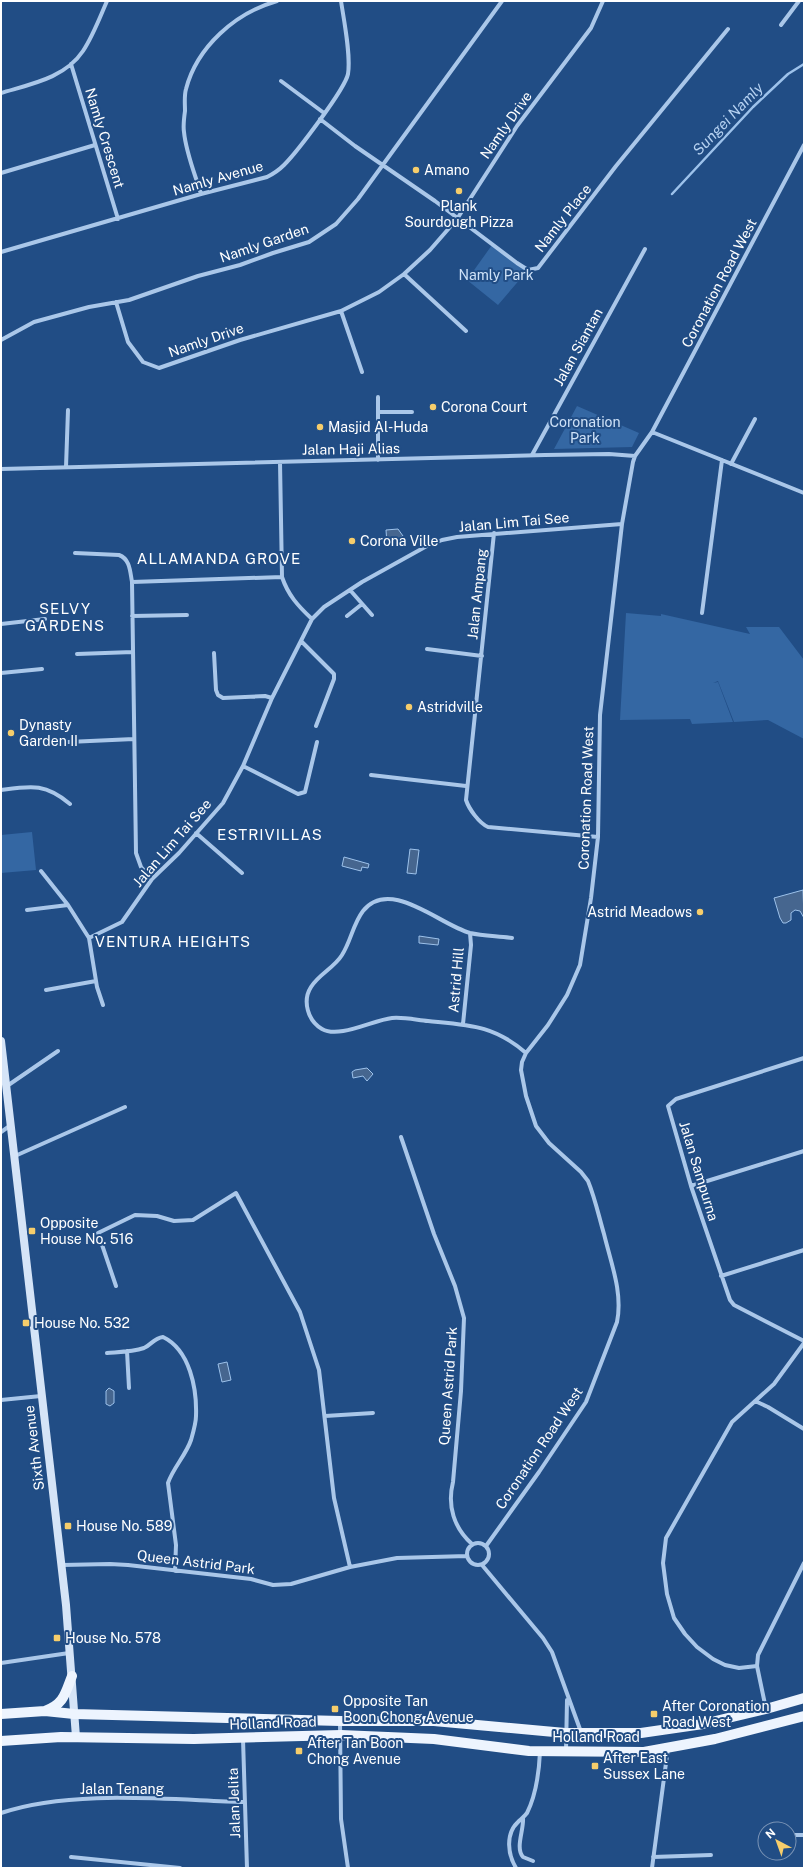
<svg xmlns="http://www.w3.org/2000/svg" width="805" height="1869" font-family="'Public Sans',sans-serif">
  <rect width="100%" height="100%" fill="#214d85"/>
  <!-- green -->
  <path fill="#3467a3" d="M 492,245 L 528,270 L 498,305 L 467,280 Z
    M 577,406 L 639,433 L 632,447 L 554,449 Z
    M 626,613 L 661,616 L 661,614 L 750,634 L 746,627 L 779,627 L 804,660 L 804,739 L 768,720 L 734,722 L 718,681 L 713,683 L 718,682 L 733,722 L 692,724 L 690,719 L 620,720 Z
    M 32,832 L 36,870 L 1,873 L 1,835 Z"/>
  <!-- water -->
  <path fill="#46668f" stroke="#9dc2eb" d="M 398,529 L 403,536 L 387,544 L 386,530 Z
    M 410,849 L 419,850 L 416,874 L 407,873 Z
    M 344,857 L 369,864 L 368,868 L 362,867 L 361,871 L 342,866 Z
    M 803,890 L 804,918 L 800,911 L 795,910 L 791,913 L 791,920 L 786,923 L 783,923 L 780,918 L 774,898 Z
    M 419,936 L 439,939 L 438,945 L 419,943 Z
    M 367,1068 L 373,1074 L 367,1081 L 363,1076 L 353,1078 L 352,1072 L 355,1070 Z
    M 227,1362 L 231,1380 L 222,1382 L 218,1364 Z
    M 109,1388 L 114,1391 L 114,1403 L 110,1406 L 106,1404 L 106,1391 Z"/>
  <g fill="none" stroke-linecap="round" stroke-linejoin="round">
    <!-- stream -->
    <path stroke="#9dc2eb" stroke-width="2.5" d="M 672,194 L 753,107 L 788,74 L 804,64"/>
    <!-- street -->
    <path stroke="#aac7e9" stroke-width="4" d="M 781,25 L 799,1
      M 71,64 L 118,219
      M 281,81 L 324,113
      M 1,93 C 31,84 65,78 83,51 C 93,36 100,17 107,1
      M 320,119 L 355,146 L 435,201 L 517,263 L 528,270 L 538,268 L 616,166 L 728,29
      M 1,173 L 95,145
      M 201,194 C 195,174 186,153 184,132 C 183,126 184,118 185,111 C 185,104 184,96 186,89 C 197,47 235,13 277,1
      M 1,252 L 201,194 L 267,177 C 273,174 279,170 284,165 C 297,152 345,89 348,74 C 351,55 344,21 341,1
      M 404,274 L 466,331
      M 116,302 L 128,342 L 143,362 L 159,368 L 240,340 L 341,311 L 379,292 L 404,274 L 430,250 L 457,219 L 517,126 L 591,28 L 603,1
      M 341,311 L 362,372
      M 1,340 L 34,322 L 89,307 L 129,300 L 198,276 L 240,265 L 273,253 L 309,242 L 336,224 L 358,199 L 502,1
      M 378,397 L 378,460
      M 378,412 L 412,412
      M 652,432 L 804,493
      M 532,455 L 645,249
      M 280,462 L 282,577 C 288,595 298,606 312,619
      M 731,464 L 755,419
      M 66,467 L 68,410
      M 1,469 L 545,455 L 609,454 L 635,456
      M 494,533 L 466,800 C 469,809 479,823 488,827 L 598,837
      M 75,553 L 119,555 C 130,559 130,571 132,582 L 136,853 L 141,867 L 152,879
      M 132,582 L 282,577
      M 350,590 L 372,615
      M 702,613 L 722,460
      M 132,616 L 187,615
      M 347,616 L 362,604
      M 1,624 L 45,619
      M 301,641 L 334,674 L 334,679 L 316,726
      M 427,649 L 482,656
      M 214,653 L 216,690 L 218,695 L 223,698 L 265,696 L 272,698
      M 77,654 L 133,652
      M 1,673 L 42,669
      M 68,742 L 134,739
      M 243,766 L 298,794 L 305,792 L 317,742
      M 371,775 L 466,786
      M 1,790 C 31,786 45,783 70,804
      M 196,833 L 242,873
      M 41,871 L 68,905 L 89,938 L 97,987 L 103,1005
      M 27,910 L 68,905
      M 89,938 L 122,922 L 152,879 L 179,853 L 223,803 L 243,766 L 272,698 L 312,619 L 324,607 L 362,582 L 425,547 L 442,540 L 457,537 L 622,524
      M 512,938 C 498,936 483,936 470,933 C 440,925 390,877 363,911 C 353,924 351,941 342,955 C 334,968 319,974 311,987 C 302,1001 308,1021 322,1029 C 339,1039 373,1020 392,1018 C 404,1017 417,1020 428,1021 C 469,1025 494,1025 526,1053
      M 46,990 L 96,981
      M 463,1024 L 471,945 L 470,933
      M 804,1058 L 676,1099 L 668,1106 L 691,1186 L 730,1300 L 734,1305 L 804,1341
      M 7,1086 L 58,1051
      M 1,1132 L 11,1125
      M 401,1137 L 434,1234 L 455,1286 L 464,1318 L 461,1391 L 453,1482 C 447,1506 454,1528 472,1544
      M 15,1156 L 125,1107
      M 691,1186 L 804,1151
      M 721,1276 L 804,1250
      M 116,1286 L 98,1233 L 135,1215 L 157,1216 L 174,1221 L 193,1220 L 236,1193 L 300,1312 L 319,1370 L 334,1498 L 350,1567
      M 127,1351 L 129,1388
      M 107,1353 C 119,1352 132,1352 144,1348 C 151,1345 154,1338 163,1337 C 190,1350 197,1389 196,1416 C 196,1423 193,1433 191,1440 C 186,1455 173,1468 168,1483 L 176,1545 L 175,1571
      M 1,1400 L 41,1396
      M 755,1401 L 768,1407 L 804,1429
      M 325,1416 L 373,1413
      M467 1554a11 11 0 1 1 22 0a11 11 0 1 1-22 0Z
      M 486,1546 L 539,1472 L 586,1402 L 617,1322 C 623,1293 611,1263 604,1234 C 599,1217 595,1198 588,1181 L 581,1172 L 549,1143 L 536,1126 L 526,1096 L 521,1070 L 522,1062 L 526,1053 L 548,1025 L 567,995 L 580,965 L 591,898 L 598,837 L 600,715 L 622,524 L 633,462 L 635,456 L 652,432 L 804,145
      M 62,1565 L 110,1564 L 128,1565 L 251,1579 L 273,1585 L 291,1584 L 350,1567 L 397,1558 L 467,1556
      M 482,1565 L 543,1638 L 552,1652 L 581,1732
      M 1,1663 L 69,1653
      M 757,1666 L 739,1668 L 725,1665 L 713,1659 L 697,1647 L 685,1634 L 674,1618 L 667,1594 L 663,1563 L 666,1538 L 732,1422 L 774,1384 L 804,1343
      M 766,1709 L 757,1666 L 758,1655 L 804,1563
      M 340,1721 L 341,1819 L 348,1868
      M 243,1739 L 247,1868
      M 566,1751 L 567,1700
      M 1,1813 C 71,1789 170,1800 244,1802
      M 523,1818 C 524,1830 515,1848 523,1857 L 533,1861
      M 793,1835 L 804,1835
      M 71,1857 L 180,1868
      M 653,1857 L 711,1855
      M 516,1868 C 508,1855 505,1834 518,1822 C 521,1819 524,1817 527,1813 C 536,1795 539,1773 540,1752
      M 652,1868 L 668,1748"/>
    <!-- secondary -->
    <path stroke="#d5e4f7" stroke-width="8" d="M 1,1041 L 66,1605 L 76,1737"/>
    <!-- primary -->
    <path stroke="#edf4fe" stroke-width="10" d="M 45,1711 C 64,1704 65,1694 72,1676
      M 1,1714 L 45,1711 L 74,1714 L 340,1721 L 434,1721 L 565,1733 L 641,1733 L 703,1724 L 766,1709 L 804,1698
      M 1,1741 L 61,1737 L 194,1739 L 341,1735 L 434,1739 L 529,1751 L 644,1752 L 715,1739 L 804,1716"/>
  </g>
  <!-- markers -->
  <g fill="#f6cd6b" stroke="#214d85" stroke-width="1.5">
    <circle cx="416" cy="170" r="4"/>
    <circle cx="459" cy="191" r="4"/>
    <circle cx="433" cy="407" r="4"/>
    <circle cx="320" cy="427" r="4"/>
    <circle cx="352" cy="541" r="4"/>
    <circle cx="409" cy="707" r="4"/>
    <circle cx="11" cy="733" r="4"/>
    <circle cx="700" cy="912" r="4"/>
    <rect x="28" y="1227" width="8" height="8" rx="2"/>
    <rect x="22" y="1319" width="8" height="8" rx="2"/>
    <rect x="64" y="1522" width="8" height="8" rx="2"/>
    <rect x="53" y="1634" width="8" height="8" rx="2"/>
    <rect x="331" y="1705" width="8" height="8" rx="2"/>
    <rect x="650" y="1710" width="8" height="8" rx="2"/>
    <rect x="295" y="1747" width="8" height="8" rx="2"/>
    <rect x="591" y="1762" width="8" height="8" rx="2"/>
  </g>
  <g text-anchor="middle" stroke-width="4" stroke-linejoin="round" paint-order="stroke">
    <!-- street labels -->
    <g font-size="14" fill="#fff" stroke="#214d85">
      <text transform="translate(506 125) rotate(-55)" y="5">Namly Drive</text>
      <text transform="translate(105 138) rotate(73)" y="5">Namly Crescent</text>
      <text transform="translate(218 178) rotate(-16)" y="5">Namly Avenue</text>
      <text transform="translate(563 218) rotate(-52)" y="5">Namly Place</text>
      <text transform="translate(264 243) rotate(-19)" y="5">Namly Garden</text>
      <text transform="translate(719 283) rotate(-62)" y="5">Coronation Road West</text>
      <text transform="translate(206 340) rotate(-19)" y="5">Namly Drive</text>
      <text transform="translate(578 347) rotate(-61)" y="5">Jalan Siantan</text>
      <text transform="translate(351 449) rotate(-1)" y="5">Jalan Haji Alias</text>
      <text transform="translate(514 522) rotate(-5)" y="5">Jalan Lim Tai See</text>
      <text transform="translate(477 594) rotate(-84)" y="5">Jalan Ampang</text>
      <text transform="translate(586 798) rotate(-88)" y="5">Coronation Road West</text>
      <text transform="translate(172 843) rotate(-49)" y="5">Jalan Lim Tai See</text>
      <text transform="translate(456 980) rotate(-85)" y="5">Astrid Hill</text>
      <text transform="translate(699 1171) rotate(73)" y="5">Jalan Sampurna</text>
      <text transform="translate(448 1386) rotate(-86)" y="5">Queen Astrid Park</text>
      <text transform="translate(34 1448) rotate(-97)" y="5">Sixth Avenue</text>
      <text transform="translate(539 1448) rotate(-56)" y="5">Coronation Road West</text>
      <text transform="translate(196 1562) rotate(7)" y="5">Queen Astrid Park</text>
      <text transform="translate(273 1723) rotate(-2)" y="5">Holland Road</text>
      <text x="596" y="1742">Holland Road</text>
      <text x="122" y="1794">Jalan Tenang</text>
      <text transform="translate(234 1803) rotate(-92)" y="5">Jalan Jelita</text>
    </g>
    <!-- poi labels -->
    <g font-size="14" fill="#fff" stroke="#214d85" text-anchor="start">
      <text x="424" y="175">Amano</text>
      <text x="459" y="211" text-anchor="middle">Plank<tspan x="459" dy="16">Sourdough Pizza</tspan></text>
      <text x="441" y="412">Corona Court</text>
      <text x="328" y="432">Masjid Al-Huda</text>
      <text x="360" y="546">Corona Ville</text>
      <text x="417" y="712">Astridville</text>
      <text x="19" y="730">Dynasty<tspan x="19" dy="16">Garden II</tspan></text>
      <text x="692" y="917" text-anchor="end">Astrid Meadows</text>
      <text x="40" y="1228">Opposite<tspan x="40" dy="16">House No. 516</tspan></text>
      <text x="34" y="1328">House No. 532</text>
      <text x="76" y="1531">House No. 589</text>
      <text x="65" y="1643">House No. 578</text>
      <text x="343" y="1706">Opposite Tan<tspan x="343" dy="16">Boon Chong Avenue</tspan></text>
      <text x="662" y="1711">After Coronation<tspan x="662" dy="16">Road West</tspan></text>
      <text x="307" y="1748">After Tan Boon<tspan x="307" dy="16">Chong Avenue</tspan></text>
      <text x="603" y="1763">After East<tspan x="603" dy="16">Sussex Lane</tspan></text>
    </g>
    <!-- park labels -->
    <g font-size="14" fill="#cee1f7" stroke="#214d85">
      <text x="496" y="280">Namly Park</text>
      <text x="585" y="427">Coronation<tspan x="585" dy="16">Park</tspan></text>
    </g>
    <!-- water labels -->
    <g font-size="15" font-style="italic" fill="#b5d1f1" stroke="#214d85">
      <text transform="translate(728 119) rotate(-46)" y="5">Sungei Namly</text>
    </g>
    <!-- neighbourhood labels -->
    <g font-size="15" letter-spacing="1" fill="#fff" stroke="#214d85">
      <text x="219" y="564">ALLAMANDA GROVE</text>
      <text x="65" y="614">SELVY<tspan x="65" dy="17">GARDENS</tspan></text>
      <text x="270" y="840">ESTRIVILLAS</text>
      <text x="173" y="947">VENTURA HEIGHTS</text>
    </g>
  </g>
  <!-- border -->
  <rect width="805" height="1869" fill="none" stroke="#ffffff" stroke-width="4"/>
  <!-- north arrow -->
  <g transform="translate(777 1841) rotate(319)"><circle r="19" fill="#214d85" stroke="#7a94b6"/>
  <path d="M0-3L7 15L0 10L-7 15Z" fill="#f6cd6b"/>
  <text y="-6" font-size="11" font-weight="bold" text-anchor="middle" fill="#ffffff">N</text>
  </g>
</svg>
